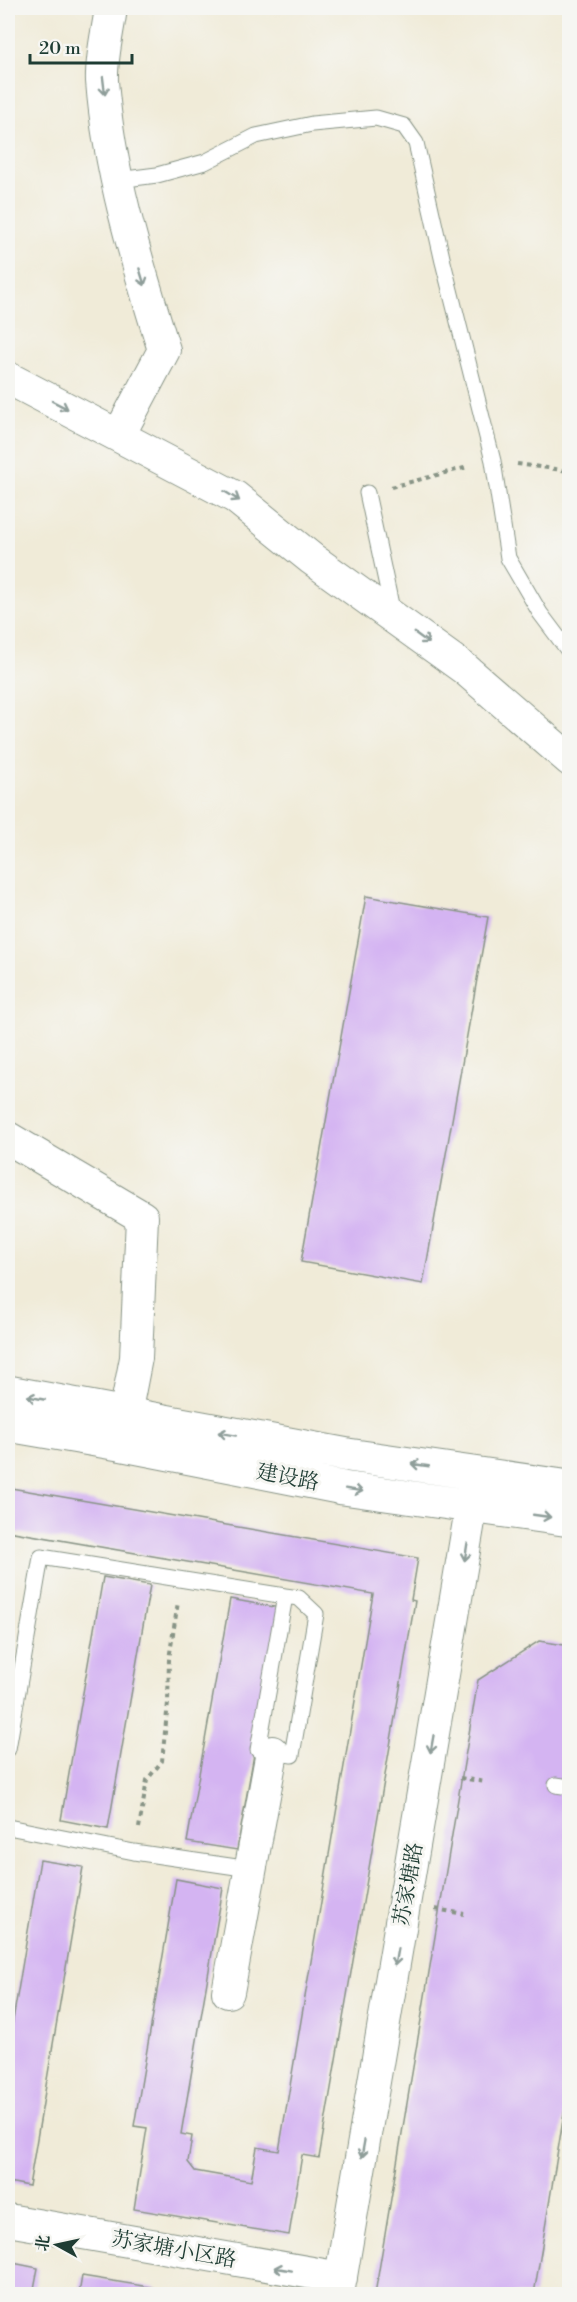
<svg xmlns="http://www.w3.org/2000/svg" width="577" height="2302" font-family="'Libre Bodoni','Noto Serif SC',serif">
  <rect width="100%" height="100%" fill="#f6f6f2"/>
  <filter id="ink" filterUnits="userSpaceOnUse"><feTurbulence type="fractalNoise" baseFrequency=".0167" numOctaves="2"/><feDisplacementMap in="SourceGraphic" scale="12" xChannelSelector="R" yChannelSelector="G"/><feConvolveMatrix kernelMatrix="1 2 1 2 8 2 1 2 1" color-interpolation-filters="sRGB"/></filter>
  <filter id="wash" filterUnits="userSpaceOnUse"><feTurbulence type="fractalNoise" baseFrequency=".008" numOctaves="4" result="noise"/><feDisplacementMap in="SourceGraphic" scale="24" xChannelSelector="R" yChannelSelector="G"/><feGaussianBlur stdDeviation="1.35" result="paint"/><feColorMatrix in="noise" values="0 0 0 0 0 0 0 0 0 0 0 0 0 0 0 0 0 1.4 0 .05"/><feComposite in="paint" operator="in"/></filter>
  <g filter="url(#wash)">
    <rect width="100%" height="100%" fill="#f0ebd8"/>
    <g id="blocks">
      <!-- building -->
      <path fill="#d4b4f2" d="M 366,896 L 488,917 L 423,1284 L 301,1262 Z
        M 11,1488 L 418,1558 L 411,1600 L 415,1601 L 319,2158 L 302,2155 L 289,2235 L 134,2209 L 147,2128 L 134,2126 L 176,1879 L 223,1888 L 181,2134 L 192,2136 L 188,2162 L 195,2171 L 251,2181 L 257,2147 L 279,2151 L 373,1594 L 8,1531 L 8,1503 Z
        M 103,1577 L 150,1585 L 108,1829 L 61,1820 Z
        M 230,1599 L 280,1608 L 237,1850 L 187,1842 Z
        M 539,1641 L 570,1646 L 570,2078 L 534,2294 L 375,2294 L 478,1680 Z
        M 40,1860 L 83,1867 L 29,2186 L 8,2182 L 8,2050 Z
        M 8,2262 L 38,2268 L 33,2294 L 8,2294 Z
        M 82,2276 L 156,2288 L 154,2294 L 79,2294 Z"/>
    </g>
  </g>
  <g filter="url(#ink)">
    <use href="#blocks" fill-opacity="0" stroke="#889486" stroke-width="1.5"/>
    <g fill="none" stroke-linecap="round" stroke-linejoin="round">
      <!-- lane casing -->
      <g stroke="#889486" stroke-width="17">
        <path id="lane" d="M 118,180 L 157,175 L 205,162 L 256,136 L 312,124 L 376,118 L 404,126 L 416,143 L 443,262 L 493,461 L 508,558 L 540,613 L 570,653
          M 367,493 L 393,614
          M 8,1749 L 41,1557 L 285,1596 L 258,1750 L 292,1755 L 316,1614 L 299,1598 L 285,1596
          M 556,1785 L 570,1787
          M 8,1827 L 134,1852 L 250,1869"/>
      </g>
      <!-- street casing -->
      <g stroke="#889486" stroke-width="34">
        <path id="street" d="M 111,8 C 108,31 101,57 102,81 C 109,173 137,262 164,350 L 119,435
          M 8,378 L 235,497 L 312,559 L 465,669 L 570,760
          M 8,1138 L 142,1217 L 136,1358 L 120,1440
          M 228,1992 L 272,1752
          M 8,2220 L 341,2278
          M 338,2294 L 476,1480"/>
      </g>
      <!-- secondary casing -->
      <g stroke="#889486" stroke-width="35">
        <path id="secondary" d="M 8,1392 L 348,1455 L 570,1487
          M 8,1425 L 119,1444 L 343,1488 L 570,1520"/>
      </g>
      <!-- path -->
      <path stroke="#889486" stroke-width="4" stroke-dasharray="4.5 4.5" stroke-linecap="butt" d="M 517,464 L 570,471
        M 391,487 L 468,467
        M 460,1778 L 486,1782
        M 139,1828 L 147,1780 L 162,1761 L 168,1703 L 169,1659 L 178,1602
        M 435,1909 L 464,1914"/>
      <!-- lane -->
      <use href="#lane" stroke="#fff" stroke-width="15"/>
      <!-- street -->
      <use href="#street" stroke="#fff" stroke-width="32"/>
      <!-- secondary -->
      <use href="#secondary" stroke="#fff" stroke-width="33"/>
    </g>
    <!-- one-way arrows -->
    <defs><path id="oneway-shaft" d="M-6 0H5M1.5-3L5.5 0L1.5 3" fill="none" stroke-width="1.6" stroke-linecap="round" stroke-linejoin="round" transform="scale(1.5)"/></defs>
    <g stroke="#8f9e9a">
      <use href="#oneway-shaft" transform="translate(104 86) rotate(83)"/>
      <use href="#oneway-shaft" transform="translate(142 277) rotate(73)"/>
      <use href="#oneway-shaft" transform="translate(60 405) rotate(27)"/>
      <use href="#oneway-shaft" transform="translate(232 496) rotate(32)"/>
      <use href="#oneway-shaft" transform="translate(422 638) rotate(36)"/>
      <use href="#oneway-shaft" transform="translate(36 1398) rotate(-169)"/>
      <use href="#oneway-shaft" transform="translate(227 1434) rotate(-170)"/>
      <use href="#oneway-shaft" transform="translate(420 1465) rotate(-172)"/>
      <use href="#oneway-shaft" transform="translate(354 1490) rotate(9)"/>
      <use href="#oneway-shaft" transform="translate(542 1516) rotate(8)"/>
      <use href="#oneway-shaft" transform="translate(466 1552) rotate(99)"/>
      <use href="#oneway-shaft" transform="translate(432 1744) rotate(100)"/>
      <use href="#oneway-shaft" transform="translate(396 1957) rotate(100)"/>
      <use href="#oneway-shaft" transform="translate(363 2149) rotate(100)"/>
      <use href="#oneway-shaft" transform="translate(283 2269) rotate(-170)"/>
    </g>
  </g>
  <g text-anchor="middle" stroke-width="6" stroke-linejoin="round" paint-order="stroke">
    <!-- street labels -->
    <g font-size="21" fill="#1f3d34" stroke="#f6f6f2">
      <text transform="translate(288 1477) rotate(11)" y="7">建设路</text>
      <text transform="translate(408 1884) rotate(-80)" y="7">苏家塘路</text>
      <text transform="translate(174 2249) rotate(10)" y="7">苏家塘小区路</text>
    </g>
  </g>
  <!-- margin -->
  <rect width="577" height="2302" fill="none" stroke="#f6f6f2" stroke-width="30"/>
  <!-- north arrow -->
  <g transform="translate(57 2245) rotate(278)" stroke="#f6f6f2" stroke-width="4.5" paint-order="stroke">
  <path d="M0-4.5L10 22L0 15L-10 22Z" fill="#1f3d34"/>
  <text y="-9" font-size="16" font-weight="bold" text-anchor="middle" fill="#1f3d34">北</text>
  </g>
  <!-- scale -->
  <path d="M30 54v9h102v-9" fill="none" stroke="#1f3d34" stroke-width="3"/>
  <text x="39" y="54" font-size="18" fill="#1f3d34" stroke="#f6f6f2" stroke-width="4.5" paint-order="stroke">20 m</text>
</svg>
